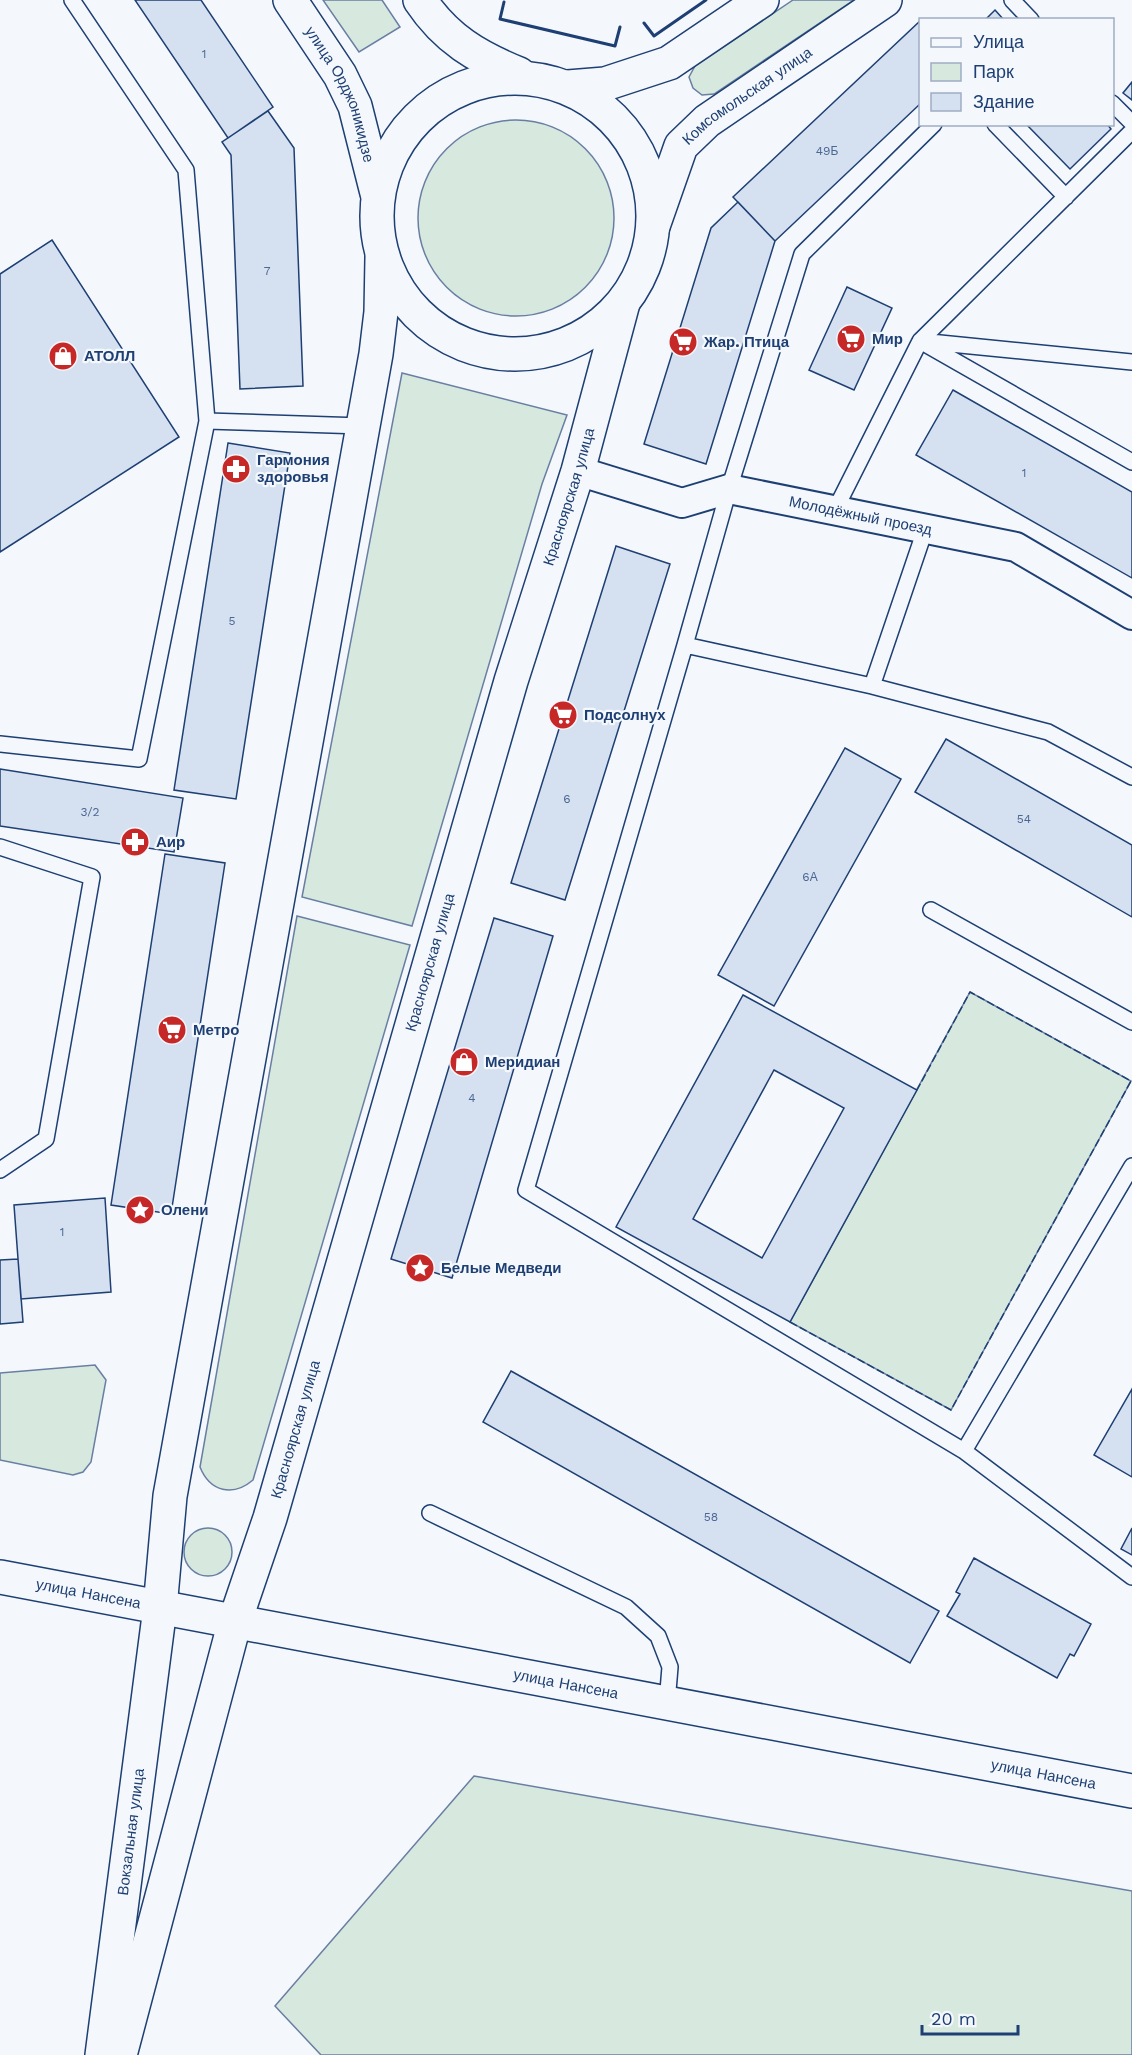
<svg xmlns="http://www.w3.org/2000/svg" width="1132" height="2055" font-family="'Work Sans',sans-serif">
  <rect width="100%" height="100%" fill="#f4f7fb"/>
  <!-- green -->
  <path fill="#d7e8df" stroke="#687fa3" stroke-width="1.5" d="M 323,0 L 382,0 L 400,27 L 359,52 Z
    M 793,0 L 854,0 L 714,94 L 702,95 L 693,88 L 689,77 L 695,66 Z
    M418 218a98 98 0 1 1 196 0a98 98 0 1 1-196 0Z
    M 402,373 L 567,415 L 542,484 L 412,926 L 302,897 Z
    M 297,916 L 410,945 L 253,1480 C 233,1497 210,1492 200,1467 Z
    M 970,992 L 1131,1081 L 951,1410 L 790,1322 Z
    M 95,1365 L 106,1380 L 91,1462 L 83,1472 L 73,1475 L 0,1460 L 0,1373 Z
    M184 1552a24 24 0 1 1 48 0a24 24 0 1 1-48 0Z
    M 474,1776 L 1132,1891 L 1132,2055 L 321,2055 L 275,2006 Z"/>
  <!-- building -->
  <path fill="#d5e0f0" stroke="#1d3f73" stroke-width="1.5" fill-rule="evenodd" d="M 135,0 L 201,0 L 273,107 L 228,138 Z
    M 995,10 L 1004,20 L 985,20 Z
    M 920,21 L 920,104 L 775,241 L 733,197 Z
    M 1132,82 L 1132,100 L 1123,93 Z
    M 268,111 L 294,148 L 303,386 L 240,389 L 231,155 L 222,142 Z
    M 1026,124 L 1107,124 L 1111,129 L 1070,169 Z
    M 738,202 L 775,241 L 706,464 L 644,444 L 711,228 Z
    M 52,240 L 179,437 L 0,552 L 0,274 Z
    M 847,287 L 892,308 L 854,390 L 809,370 Z
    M 953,390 L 1132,492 L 1132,578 L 916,455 Z
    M 228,443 L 290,453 L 236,799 L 174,790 Z
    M 616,546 L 670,564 L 565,900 L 511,883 Z
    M 946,739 L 1132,845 L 1132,917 L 915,792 Z
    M 845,748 L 901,779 L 774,1006 L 718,975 Z
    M 0,769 L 183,798 L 174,852 L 0,826 Z
    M 165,854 L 225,863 L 171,1214 L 111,1205 Z
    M 494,918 L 553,936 L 452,1278 L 391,1259 Z
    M 743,995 L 917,1090 L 790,1322 L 616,1227 ZM 774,1070 L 844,1108 L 762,1258 L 693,1219 Z
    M 105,1198 L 111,1292 L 21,1299 L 14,1205 Z
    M 18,1259 L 23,1322 L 0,1324 L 0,1260 Z
    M 511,1371 L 939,1611 L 910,1663 L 483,1422 Z
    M 1132,1389 L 1132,1477 L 1094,1455 Z
    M 1132,1528 L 1132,1555 L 1121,1549 Z
    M 974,1558 L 1091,1624 L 1074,1656 L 1070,1654 L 1057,1678 L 947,1616 L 960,1594 L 956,1592 Z"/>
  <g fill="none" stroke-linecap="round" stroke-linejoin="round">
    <!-- service casing -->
    <g stroke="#1d3f73" stroke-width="18">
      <path id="service" d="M 72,0 L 186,170 L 207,421
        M 1012,0 L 1031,20
        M 1112,103 L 1132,123
        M 995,124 L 1066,197
        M 1132,131 L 920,341 L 1132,462
        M 835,510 L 920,341 L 1132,362
        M 925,530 L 872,686 L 685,645 L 526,1190 L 964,1451 L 1132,1166
        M 685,645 L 729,489 L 802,254 L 934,124
        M 872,686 L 1048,732 L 1132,777
        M 0,744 L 139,759 L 207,421 L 362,426
        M 0,847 L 92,877 L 46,1139 L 0,1170
        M 931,910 L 1132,1022
        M 964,1451 L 1132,1577
        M 430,1513 L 626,1607 L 658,1636 L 670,1667 L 667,1703"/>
    </g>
    <!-- minor casing -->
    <g stroke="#1d3f73" stroke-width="32">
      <g id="minor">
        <path id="s1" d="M 578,471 L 682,503 L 729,489 L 1016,547 L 1132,615"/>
      </g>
    </g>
    <!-- tertiary casing -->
    <g stroke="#1d3f73" stroke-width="36">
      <g id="tertiary">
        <path d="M 568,87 L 605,84 L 669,63 L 762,0"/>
        <path id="s2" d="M 653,226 L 681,146 L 707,121 L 885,0"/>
        <path id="s3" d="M 0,1577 L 1132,1791"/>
      </g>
    </g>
    <!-- secondary casing -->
    <g stroke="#1d3f73" stroke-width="36">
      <g id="secondary">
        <path id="s4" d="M 290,0 L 340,75 L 355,106 L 377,193"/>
        <path d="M 420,0 C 446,39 477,57 519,74"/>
        <circle cx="515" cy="216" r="138"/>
        <path id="s5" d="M 102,2055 L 160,1608 L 170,1496 L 376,354 L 381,312 L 382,258"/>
        <path id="s6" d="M 120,2055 L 235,1621 L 270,1518 L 511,681 L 578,471 L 623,303"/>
      </g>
    </g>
    <!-- service -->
    <use href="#service" stroke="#f4f7fb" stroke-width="15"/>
    <!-- minor -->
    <use href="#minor" stroke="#f4f7fb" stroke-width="28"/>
    <!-- tertiary -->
    <use href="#tertiary" stroke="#f4f7fb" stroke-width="33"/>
    <!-- secondary -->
    <use href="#secondary" stroke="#f4f7fb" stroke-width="33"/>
    <!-- fence -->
    <path stroke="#1d3f73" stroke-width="1.5" stroke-dasharray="8 3" stroke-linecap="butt" d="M 790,1322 L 951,1410 L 1131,1081 L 970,992 L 917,1090"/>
    <!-- wall -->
    <path stroke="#1d3f73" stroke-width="3" d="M 504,2 L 500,19 L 615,46 L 620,27
      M 644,23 L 654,36 L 706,0"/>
  </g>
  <!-- icons -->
  <defs>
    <g id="supermarket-disc" transform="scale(1.5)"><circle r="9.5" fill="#c62828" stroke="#f4f7fb"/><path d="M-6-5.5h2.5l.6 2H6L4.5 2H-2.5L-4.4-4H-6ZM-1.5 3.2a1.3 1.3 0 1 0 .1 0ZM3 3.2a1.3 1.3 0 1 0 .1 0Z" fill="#fff"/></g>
    <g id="shop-disc" transform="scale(1.5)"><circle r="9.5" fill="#c62828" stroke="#f4f7fb"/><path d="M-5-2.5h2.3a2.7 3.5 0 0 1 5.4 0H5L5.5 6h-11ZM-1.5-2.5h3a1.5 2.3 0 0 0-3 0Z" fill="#fff"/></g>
    <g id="pharmacy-disc" transform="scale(1.5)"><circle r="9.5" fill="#c62828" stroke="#f4f7fb"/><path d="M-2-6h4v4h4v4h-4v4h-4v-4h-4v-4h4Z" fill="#fff"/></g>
    <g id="sight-disc" transform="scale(1.5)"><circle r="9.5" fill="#c62828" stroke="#f4f7fb"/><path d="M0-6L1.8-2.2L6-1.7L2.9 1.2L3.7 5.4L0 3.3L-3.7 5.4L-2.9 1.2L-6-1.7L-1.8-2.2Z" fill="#fff"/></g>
  </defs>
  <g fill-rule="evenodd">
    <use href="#supermarket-disc" x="851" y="339"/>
    <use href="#supermarket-disc" x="683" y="342"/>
    <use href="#shop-disc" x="63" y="356"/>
    <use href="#pharmacy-disc" x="236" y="469"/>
    <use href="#supermarket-disc" x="563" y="715"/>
    <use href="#pharmacy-disc" x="135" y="842"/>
    <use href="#supermarket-disc" x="172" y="1030"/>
    <use href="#shop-disc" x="464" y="1062"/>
    <use href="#sight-disc" x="140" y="1210"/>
    <use href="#sight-disc" x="420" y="1268"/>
  </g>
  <g text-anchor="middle" stroke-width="4.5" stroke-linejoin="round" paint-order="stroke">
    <!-- number labels -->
    <g font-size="12" fill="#4b6792">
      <text x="204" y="58">1</text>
      <text x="827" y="155">49Б</text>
      <text x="267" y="275">7</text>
      <text x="1024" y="477">1</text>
      <text x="232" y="625">5</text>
      <text x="567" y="803">6</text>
      <text x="90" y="816">3/2</text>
      <text x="1024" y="823">54</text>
      <text x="810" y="881">6А</text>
      <text x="472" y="1102">4</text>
      <text x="62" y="1236">1</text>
      <text x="711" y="1521">58</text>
    </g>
    <!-- street labels -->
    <g font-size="15" fill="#1d3f73" stroke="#f4f7fb">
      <text dy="5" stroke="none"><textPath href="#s4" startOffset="108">улица Орджоникидзе</textPath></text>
      <text dy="5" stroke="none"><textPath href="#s2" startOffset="168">Комсомольская улица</textPath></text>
      <text dy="5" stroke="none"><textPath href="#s6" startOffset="1622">Красноярская улица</textPath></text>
      <text dy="5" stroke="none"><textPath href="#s1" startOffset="292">Молодёжный проезд</textPath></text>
      <text dy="5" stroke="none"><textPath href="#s6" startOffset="1136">Красноярская улица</textPath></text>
      <text dy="5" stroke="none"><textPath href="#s6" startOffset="650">Красноярская улица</textPath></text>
      <text dy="5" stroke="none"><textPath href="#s3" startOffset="90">улица Нансена</textPath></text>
      <text dy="5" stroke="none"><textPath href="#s3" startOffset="576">улица Нансена</textPath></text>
      <text dy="5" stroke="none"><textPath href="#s3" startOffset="1062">улица Нансена</textPath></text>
      <text dy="5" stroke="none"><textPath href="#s5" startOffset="225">Вокзальная улица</textPath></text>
    </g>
    <!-- poi labels -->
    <g font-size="15" font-weight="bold" fill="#1d3f73" stroke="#f4f7fb" text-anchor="start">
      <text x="872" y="344">Мир</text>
      <text x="704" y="347">Жар. Птица</text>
      <text x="84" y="361">АТОЛЛ</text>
      <text x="257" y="465">Гармония<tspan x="257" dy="17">здоровья</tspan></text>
      <text x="584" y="720">Подсолнух</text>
      <text x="156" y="847">Аир</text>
      <text x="193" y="1035">Метро</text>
      <text x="485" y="1067">Меридиан</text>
      <text x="161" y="1215">Олени</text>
      <text x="441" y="1273">Белые Медведи</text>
    </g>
  </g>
  <!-- legend -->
  <rect x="919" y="18" width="195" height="108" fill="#f4f7fb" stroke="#9eadc5" stroke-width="1.5"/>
  <rect x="931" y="38" width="30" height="9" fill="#f4f7fb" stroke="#9eadc5" stroke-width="1.5"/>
  <text x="973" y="48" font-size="18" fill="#1d3f73">Улица</text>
  <rect x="931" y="63" width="30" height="18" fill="#d7e8df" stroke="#9eadc5" stroke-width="1.5"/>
  <text x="973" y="78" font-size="18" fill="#1d3f73">Парк</text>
  <rect x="931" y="93" width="30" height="18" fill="#d5e0f0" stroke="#9eadc5" stroke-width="1.5"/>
  <text x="973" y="108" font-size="18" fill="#1d3f73">Здание</text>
  <!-- scale -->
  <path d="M922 2025v9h96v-9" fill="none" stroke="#1d3f73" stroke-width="3"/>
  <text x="931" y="2025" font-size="18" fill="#1d3f73" stroke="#f4f7fb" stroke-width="4.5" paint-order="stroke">20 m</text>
</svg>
